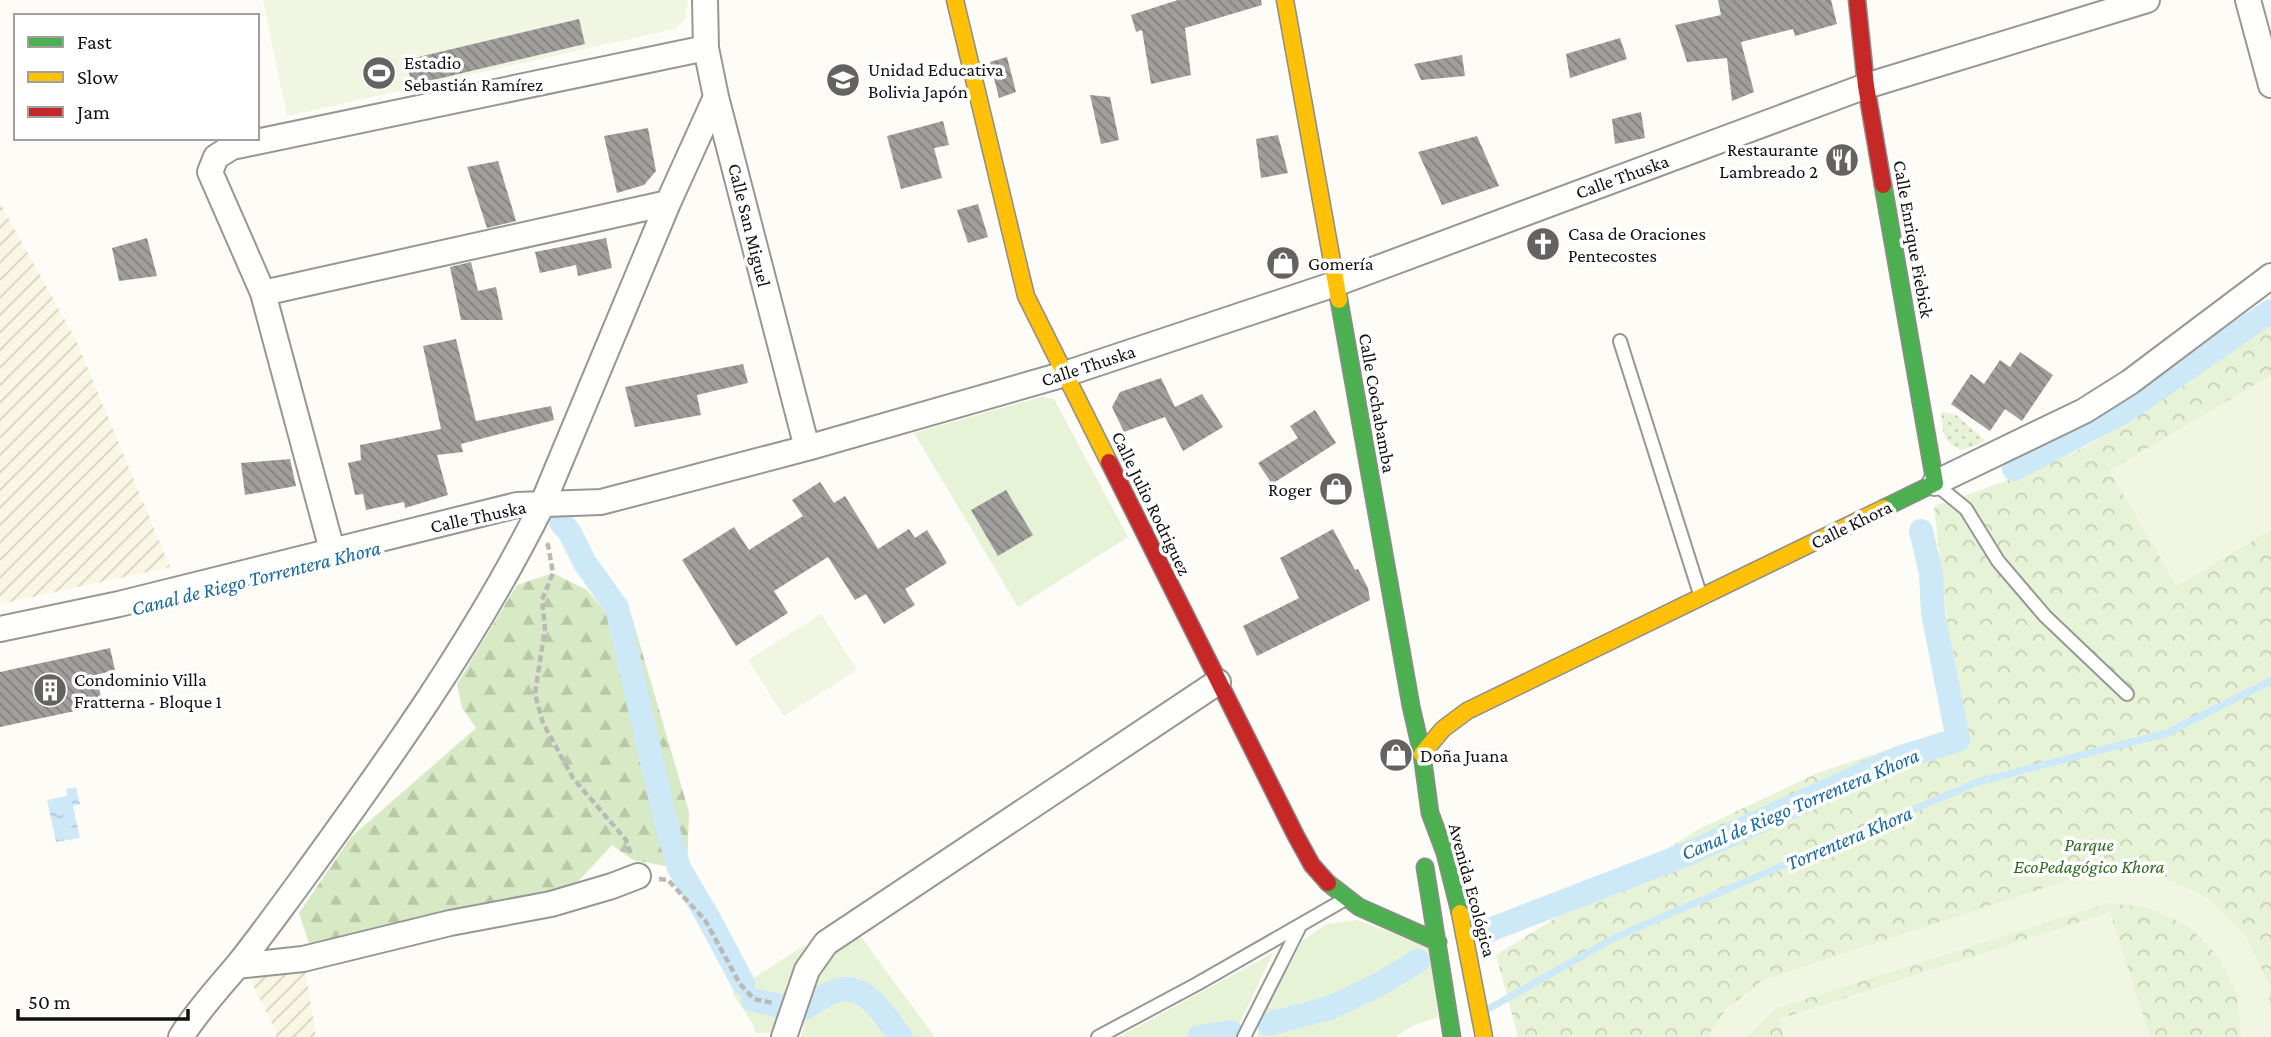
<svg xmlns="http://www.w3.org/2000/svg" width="2271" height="1037" font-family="'Crimson Pro',serif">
  <defs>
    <pattern id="farmland-furrows" width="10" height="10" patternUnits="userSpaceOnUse" patternTransform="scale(1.75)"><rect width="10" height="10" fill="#f9f7e4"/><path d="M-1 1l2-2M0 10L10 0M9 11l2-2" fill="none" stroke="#d4d3c3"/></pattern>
    <pattern id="forest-firs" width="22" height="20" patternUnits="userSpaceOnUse" patternTransform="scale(1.75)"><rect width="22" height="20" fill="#d8eac5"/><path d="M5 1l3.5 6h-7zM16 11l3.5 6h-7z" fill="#b8c8a8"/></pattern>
    <pattern id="park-crowns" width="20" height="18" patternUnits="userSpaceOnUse" patternTransform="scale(1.75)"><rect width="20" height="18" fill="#e7f3d7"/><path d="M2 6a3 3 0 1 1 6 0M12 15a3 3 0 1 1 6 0" fill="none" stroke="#c5cfb8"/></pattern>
    <pattern id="garden-dots" width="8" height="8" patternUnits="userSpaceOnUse" patternTransform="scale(1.75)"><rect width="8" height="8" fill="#e7f3d7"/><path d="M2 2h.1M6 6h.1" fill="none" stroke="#c5cfb8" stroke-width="1.8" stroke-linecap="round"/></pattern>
    <pattern id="water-ripples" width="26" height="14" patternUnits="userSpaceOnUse" patternTransform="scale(1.75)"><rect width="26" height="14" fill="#cde8f7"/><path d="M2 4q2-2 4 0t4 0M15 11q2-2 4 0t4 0" fill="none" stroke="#afc6d3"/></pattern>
    <pattern id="building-back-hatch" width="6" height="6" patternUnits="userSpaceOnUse" patternTransform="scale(1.75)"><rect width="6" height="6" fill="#a19f9c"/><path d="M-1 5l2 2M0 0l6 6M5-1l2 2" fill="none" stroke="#82807e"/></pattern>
  </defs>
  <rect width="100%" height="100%" fill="#fdfcf7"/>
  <!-- farmland -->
  <path fill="url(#farmland-furrows)" d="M 0,203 L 76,340 L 170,567 L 0,604 Z
    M 305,967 L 316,1037 L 276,1037 L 276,1031 L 248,976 Z"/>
  <!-- grass -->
  <path fill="#e7f3d7" d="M 1041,397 L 1054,399 L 1128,537 L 1018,607 L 914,433 Z
    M 1357,920 L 1429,947 L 1438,1017 L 1412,1026 L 1395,1037 L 1257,1037 L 1266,1008 L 1303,940 L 1327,924 Z
    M 858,933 L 935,1037 L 801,1037 L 815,976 L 831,952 Z
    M 808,943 L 787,982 L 775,1032 L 755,1033 L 754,1026 L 732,992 Z
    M 1273,953 L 1233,1037 L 1119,1037 Z"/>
  <!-- forest -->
  <path fill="url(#forest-firs)" d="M 553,573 L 587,590 L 608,615 L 631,614 L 689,812 L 687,870 L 633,860 L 612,845 L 572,888 L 364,933 L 309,943 L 299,913 L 351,837 L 476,728 L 462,708 L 457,684 L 517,585 Z"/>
  <!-- park -->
  <path fill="url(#park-crowns)" d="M 2271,323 L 2271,1037 L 1518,1037 L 1496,955 L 1699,829 L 1820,772 L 1959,726 L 1934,506 C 1986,488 2040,471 2088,445 C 2153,410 2211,366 2271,323 Z"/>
  <!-- garden -->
  <path fill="url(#garden-dots)" d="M 1941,411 L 1956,415 L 1985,440 L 1975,446 L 1961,450 C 1941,440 1943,431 1941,411 Z"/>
  <!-- pitch -->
  <path fill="#f0f6e1" d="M 263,0 L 688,0 L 685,20 L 674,29 L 287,116 Z
    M 2271,375 L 2271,530 L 2177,586 L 2109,471 Z
    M 821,614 L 857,670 L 784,716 L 748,660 Z
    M 2104,868 L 2159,875 L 2208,898 L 2246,936 L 2269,985 L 2271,1037 L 2241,1037 L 2237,994 L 2218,956 L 2188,926 L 2150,908 L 2108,903 L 1775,1009 L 1747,1037 L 1707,1037 L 1726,1009 L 1763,980 Z
    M 2110,912 L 2150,1037 L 1784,1037 L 1779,1019 Z"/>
  <!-- water -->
  <path fill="url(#water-ripples)" d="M 76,787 L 80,804 L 73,806 L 80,838 L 56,842 L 47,800 L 67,796 L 66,789 Z"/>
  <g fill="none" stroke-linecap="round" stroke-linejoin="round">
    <!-- stream -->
    <path stroke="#cde8f7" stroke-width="7" d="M 1490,1008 L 1618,936 L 1978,782 L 2167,733 L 2271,681"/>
    <!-- canal -->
    <path stroke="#cde8f7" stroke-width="24" d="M 2014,469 L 2125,411 L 2271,311
      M 561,522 L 570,533 L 585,563 L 617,608 L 667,827 L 679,868 L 708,917 L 743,983
      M 1484,932 L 1692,852 L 1901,757 L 1958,740 L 1933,613 L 1931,573 L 1921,531
      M 753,1000 L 786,1007
      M 804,1008 C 814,1003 827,993 838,990 C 868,983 885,1018 901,1037
      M 1269,1024 L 1329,1008 L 1378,985 L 1418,961
      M 1199,1037 L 1231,1032"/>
  </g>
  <!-- building -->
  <path fill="url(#building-back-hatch)" d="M 1178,0 L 1261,0 L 1262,5 L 1185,28 L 1191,75 L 1151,84 L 1142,30 L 1136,32 L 1131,15 Z
    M 1718,0 L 1831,0 L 1837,24 L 1795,36 L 1793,29 L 1741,42 L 1754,92 L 1732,101 L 1727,58 L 1687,62 L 1675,25 L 1721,15 Z
    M 579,19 L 585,44 L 412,85 L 406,60 Z
    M 1620,38 L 1627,59 L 1570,78 L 1566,54 Z
    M 1462,55 L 1465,76 L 1421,80 L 1414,64 Z
    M 1007,57 L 1016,92 L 999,98 L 990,62 Z
    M 1090,95 L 1110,97 L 1119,140 L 1101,144 Z
    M 1641,112 L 1645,138 L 1615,144 L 1612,119 Z
    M 943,121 L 949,145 L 934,148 L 942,178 L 901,189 L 887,136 Z
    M 648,128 L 656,171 L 644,185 L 617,193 L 604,136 Z
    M 1278,135 L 1288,173 L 1261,178 L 1256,139 Z
    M 1477,136 L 1499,186 L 1442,205 L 1418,152 Z
    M 498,161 L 516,221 L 487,228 L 467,167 Z
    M 978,204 L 988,237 L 968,243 L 957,210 Z
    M 147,238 L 157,276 L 119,281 L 112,248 Z
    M 606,238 L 612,268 L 578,276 L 576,265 L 540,273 L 535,252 Z
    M 471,262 L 478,291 L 496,287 L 503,320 L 461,320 L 450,267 Z
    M 456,339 L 476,421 L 551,406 L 554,420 L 461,444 L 463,452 L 437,455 L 448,495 L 405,508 L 404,502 L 366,510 L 363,494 L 355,495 L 348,463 L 361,460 L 360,445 L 441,429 L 423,346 Z
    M 2020,352 L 2053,375 L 2022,421 L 2005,409 L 1990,431 L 1951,404 L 1971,374 L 1984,384 L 2000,360 L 2010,367 Z
    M 743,364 L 748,383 L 697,395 L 701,415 L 635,427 L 625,387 Z
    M 1161,378 L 1175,407 L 1202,394 L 1223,427 L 1183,451 L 1165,417 L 1124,432 L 1112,407 L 1120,392 Z
    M 1315,410 L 1336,443 L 1272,484 L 1258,463 L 1298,438 L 1290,426 Z
    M 290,459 L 296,486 L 245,495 L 241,463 Z
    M 820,482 L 834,503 L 845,496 L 878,549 L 909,529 L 915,538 L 927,530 L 947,563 L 905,589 L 915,605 L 884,624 L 866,594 L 855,600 L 828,557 L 774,591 L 788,613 L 736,646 L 682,560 L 734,527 L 749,550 L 803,516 L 792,500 Z
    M 1006,490 L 1033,535 L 998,556 L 971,510 Z
    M 1333,529 L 1355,570 L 1358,569 L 1368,588 L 1370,600 L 1257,656 L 1243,626 L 1299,598 L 1280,558 Z
    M 110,648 L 115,670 L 96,675 L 103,705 L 0,727 L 0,672 Z"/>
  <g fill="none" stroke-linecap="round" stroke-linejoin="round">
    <!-- lane casing -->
    <g stroke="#979795" stroke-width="16">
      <path id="lane" d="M 1620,341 L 1700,594
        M 1938,486 L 1966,509 L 1998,561 L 2045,616 L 2127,694
        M 1098,1037 L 1197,984 L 1342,901
        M 1244,1037 L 1299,928"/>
    </g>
    <!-- street casing -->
    <g stroke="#979795" stroke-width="28">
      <path id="street" d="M 705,0 L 706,48 L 716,97 L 807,448
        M 2248,0 L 2271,85
        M 263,293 L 668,203
        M 1935,483 L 2084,411 L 2130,382 L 2271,276
        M 332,550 L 263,293 L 210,172 L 216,157 L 232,147 L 706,48
        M 0,629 L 119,604 L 517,505 L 601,502 L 807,448 L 1065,374 L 1335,284 L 1866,86 L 2147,0
        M 237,966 L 303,959 L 450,923 L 551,904 L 612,886 L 638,876
        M 181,1037 C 197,1011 217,990 237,966 C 258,940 278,912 298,885 C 386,764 475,640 542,505 L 668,203 L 716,97
        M 784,1037 L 807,970 L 826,943 L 1218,682"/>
    </g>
    <!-- fast casing -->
    <g stroke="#8e8d8b" stroke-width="19">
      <path id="fast" d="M 1883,185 L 1935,483 L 1884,508
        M 1339,300 L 1411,706 L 1422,754 L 1430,813 L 1445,853 L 1460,913
        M 1425,867 L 1452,1037
        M 1328,883 L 1359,907 L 1438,942"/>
    </g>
    <!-- slow casing -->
    <g stroke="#8e8d8b" stroke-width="19">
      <path id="slow" d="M 955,0 L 1026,296 L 1109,462
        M 1285,0 L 1339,300
        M 1422,754 L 1443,729 L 1467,711 L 1884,508
        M 1460,913 L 1484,1037"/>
    </g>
    <!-- jam casing -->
    <g stroke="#8e8d8b" stroke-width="19">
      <path id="jam" d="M 1857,0 L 1866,86 L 1883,185
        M 1109,462 L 1296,836 L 1312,865 L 1328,883"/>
    </g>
    <!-- path -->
    <path stroke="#b9b9b8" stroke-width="4.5" stroke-dasharray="7 3.5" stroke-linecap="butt" d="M 546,544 L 548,545 L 553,573 L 542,600 L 545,628 L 535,694 L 543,723 L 573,778 L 626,840 L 631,854
      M 659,879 L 668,880 L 705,920 L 740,984 L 754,999 L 773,1003"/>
    <!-- lane -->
    <use href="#lane" stroke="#fffffe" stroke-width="12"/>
    <!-- street -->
    <use href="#street" stroke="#fffffe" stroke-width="24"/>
    <!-- fast -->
    <use href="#fast" stroke="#4caf50" stroke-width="16"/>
    <!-- slow -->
    <use href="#slow" stroke="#ffc107" stroke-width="16"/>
    <!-- jam -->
    <use href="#jam" stroke="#c62828" stroke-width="16"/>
  </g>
  <!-- icons -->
  <defs>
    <g id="stadium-disc" transform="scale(1.75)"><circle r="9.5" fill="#646362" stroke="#fff"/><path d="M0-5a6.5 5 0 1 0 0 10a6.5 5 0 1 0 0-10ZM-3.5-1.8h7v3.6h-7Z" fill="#fff"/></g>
    <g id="school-disc" transform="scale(1.75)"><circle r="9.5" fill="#646362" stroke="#fff"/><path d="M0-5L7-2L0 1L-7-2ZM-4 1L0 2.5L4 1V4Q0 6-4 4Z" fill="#fff"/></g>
    <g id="restaurant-disc" transform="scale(1.75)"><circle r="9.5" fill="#646362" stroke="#fff"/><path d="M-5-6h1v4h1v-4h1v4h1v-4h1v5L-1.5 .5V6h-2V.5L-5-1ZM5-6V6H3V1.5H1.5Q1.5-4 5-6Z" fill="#fff"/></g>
    <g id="church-disc" transform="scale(1.75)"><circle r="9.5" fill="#646362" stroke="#fff"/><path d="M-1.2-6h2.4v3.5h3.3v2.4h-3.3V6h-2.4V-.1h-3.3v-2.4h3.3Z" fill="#fff"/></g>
    <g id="shop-disc" transform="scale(1.75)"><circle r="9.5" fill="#646362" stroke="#fff"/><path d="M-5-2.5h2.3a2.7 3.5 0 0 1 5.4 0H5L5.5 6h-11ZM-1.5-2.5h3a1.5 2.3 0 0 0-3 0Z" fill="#fff"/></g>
    <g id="building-disc" transform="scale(1.75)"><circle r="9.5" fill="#646362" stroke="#fff"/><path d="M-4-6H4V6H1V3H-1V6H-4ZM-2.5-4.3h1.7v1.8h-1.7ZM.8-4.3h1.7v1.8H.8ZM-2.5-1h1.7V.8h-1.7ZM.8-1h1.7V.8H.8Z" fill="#fff"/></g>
  </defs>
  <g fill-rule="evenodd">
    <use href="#stadium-disc" x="379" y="73"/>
    <use href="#school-disc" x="843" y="80"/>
    <use href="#restaurant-disc" x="1842" y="160"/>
    <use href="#church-disc" x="1543" y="244"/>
    <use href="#shop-disc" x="1283" y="263"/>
    <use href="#shop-disc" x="1336" y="489"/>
    <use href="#building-disc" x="50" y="690"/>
    <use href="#shop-disc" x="1396" y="755"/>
  </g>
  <g text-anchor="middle" stroke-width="7" stroke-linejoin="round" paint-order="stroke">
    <!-- poi labels -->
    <g font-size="19" fill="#111" stroke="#fff" text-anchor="start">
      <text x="404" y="69">Estadio<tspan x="404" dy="22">Sebastián Ramírez</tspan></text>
      <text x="868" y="76">Unidad Educativa<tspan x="868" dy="22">Bolivia Japón</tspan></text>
      <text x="1818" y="156" text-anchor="end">Restaurante<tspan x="1818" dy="22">Lambreado 2</tspan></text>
      <text x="1568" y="240">Casa de Oraciones<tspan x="1568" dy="22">Pentecostes</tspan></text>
      <text x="1308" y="270">Gomería</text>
      <text x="1312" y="496" text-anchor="end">Roger</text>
      <text x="74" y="686">Condominio Villa<tspan x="74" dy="22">Fratterna - Bloque 1</tspan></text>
      <text x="1420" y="762">Doña Juana</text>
    </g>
    <!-- street labels -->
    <g font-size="19" fill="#111" stroke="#fff">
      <text transform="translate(1622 176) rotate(-20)" y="7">Calle Thuska</text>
      <text transform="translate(750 225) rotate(76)" y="7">Calle San Miguel</text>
      <text transform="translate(1914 239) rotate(80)" y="7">Calle Enrique Fiebick</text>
      <text transform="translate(1088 365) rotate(-18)" y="7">Calle Thuska</text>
      <text transform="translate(1378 403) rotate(80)" y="7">Calle Cochabamba</text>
      <text transform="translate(1152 503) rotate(64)" y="7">Calle Julio Rodriguez</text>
      <text transform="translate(478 516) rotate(-12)" y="7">Calle Thuska</text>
      <text transform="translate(1851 524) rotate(-26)" y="7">Calle Khora</text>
      <text transform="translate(1473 890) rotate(75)" y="7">Avenida Ecológica</text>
    </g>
    <!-- park labels -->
    <g font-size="19" font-style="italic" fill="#2f6b1f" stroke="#fff">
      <text x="2089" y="851">Parque<tspan x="2089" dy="22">EcoPedagógico Khora</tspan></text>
    </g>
    <!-- water labels -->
    <g font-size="21" font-style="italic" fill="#1768a6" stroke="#fff">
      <text transform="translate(256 578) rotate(-14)" y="7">Canal de Riego Torrentera Khora</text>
      <text transform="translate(1800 804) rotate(-23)" y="7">Canal de Riego Torrentera Khora</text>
      <text transform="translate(1849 838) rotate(-23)" y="7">Torrentera Khora</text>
    </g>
  </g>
  <!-- legend -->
  <rect x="14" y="14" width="245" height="126" fill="#ffffff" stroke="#a0a0a0" stroke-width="2"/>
  <rect x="28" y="37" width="35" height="10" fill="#4caf50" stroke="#a0a0a0" stroke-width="2"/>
  <text x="77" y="49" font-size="21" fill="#111111">Fast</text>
  <rect x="28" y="72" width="35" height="10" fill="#ffc107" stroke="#a0a0a0" stroke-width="2"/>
  <text x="77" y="84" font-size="21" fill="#111111">Slow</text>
  <rect x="28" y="107" width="35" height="10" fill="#c62828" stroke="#a0a0a0" stroke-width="2"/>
  <text x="77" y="119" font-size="21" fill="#111111">Jam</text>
  <!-- scale -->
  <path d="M18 1009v10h170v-10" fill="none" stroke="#111111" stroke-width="3.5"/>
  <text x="28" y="1009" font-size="21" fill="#111111" stroke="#ffffff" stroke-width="5" paint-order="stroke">50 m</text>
</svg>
